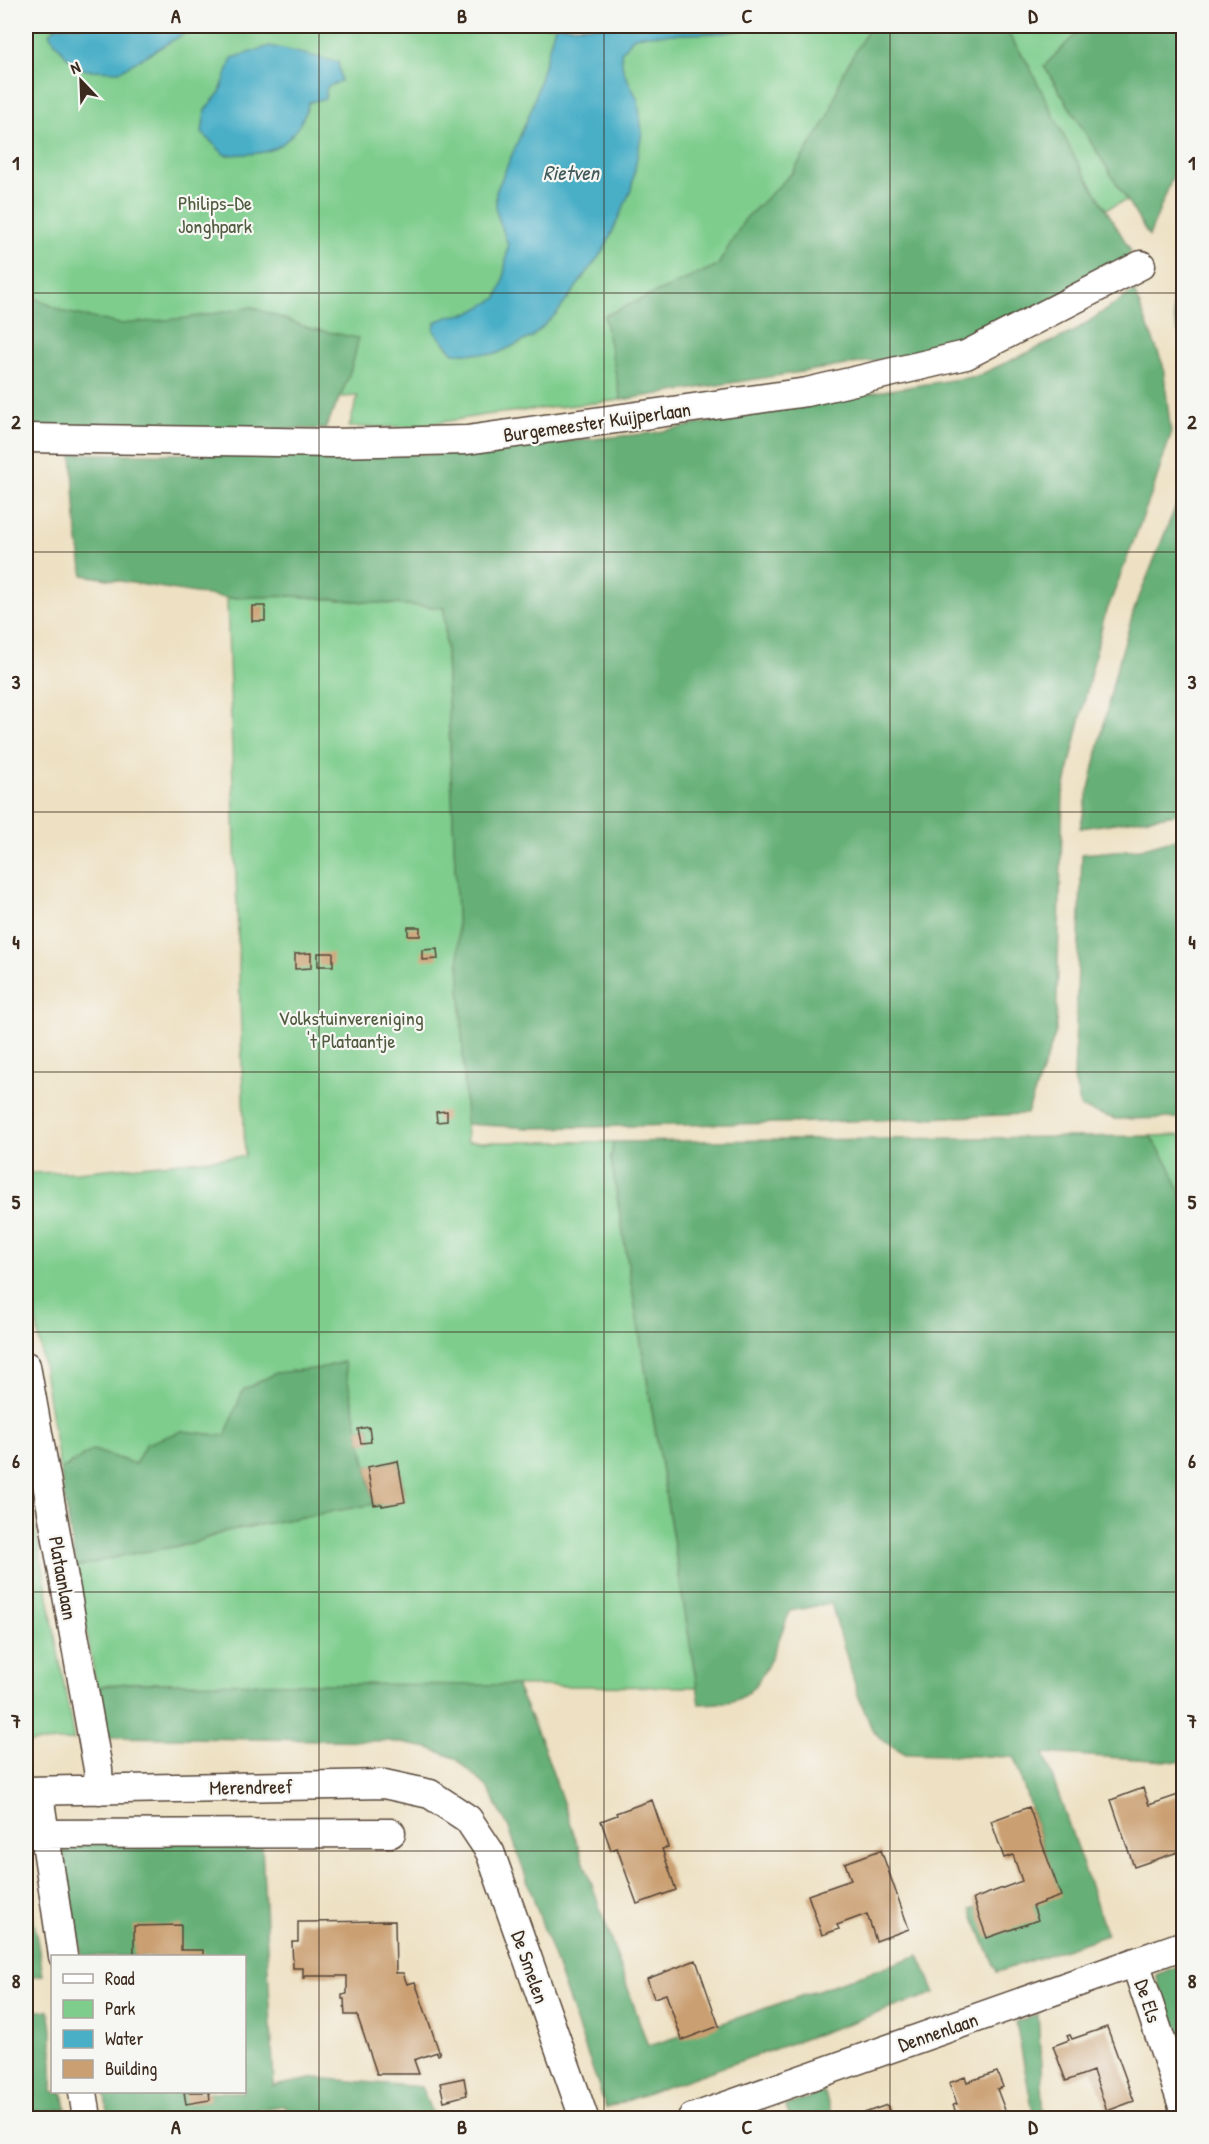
<svg xmlns="http://www.w3.org/2000/svg" width="1209" height="2144" font-family="'Patrick Hand',sans-serif">
  <rect width="100%" height="100%" fill="#f6f6f2"/>
  <filter id="ink" filterUnits="userSpaceOnUse"><feTurbulence type="fractalNoise" baseFrequency=".0167" numOctaves="2"/><feDisplacementMap in="SourceGraphic" scale="12" xChannelSelector="R" yChannelSelector="G"/><feConvolveMatrix kernelMatrix="1 2 1 2 8 2 1 2 1" color-interpolation-filters="sRGB"/></filter>
  <filter id="wash" filterUnits="userSpaceOnUse"><feTurbulence type="fractalNoise" baseFrequency=".008" numOctaves="4" result="noise"/><feDisplacementMap in="SourceGraphic" scale="24" xChannelSelector="R" yChannelSelector="G"/><feGaussianBlur stdDeviation="1.35" result="paint"/><feColorMatrix in="noise" values="0 0 0 0 0 0 0 0 0 0 0 0 0 0 0 0 0 1.4 0 .05"/><feComposite in="paint" operator="in"/></filter>
  <g filter="url(#wash)">
    <rect width="100%" height="100%" fill="#eee1c3"/>
    <!-- green -->
    <path fill="#7ecd8d" stroke="#5c7c56" stroke-width="1.5" d="M 26,26 L 1177,26 L 1148,192 L 685,376 L 617,381 L 621,400 L 485,415 L 413,427 L 349,427 L 358,396 L 26,417 Z
      M 292,596 L 444,608 L 467,1142 L 613,1142 L 611,1160 L 697,1687 L 128,1683 L 96,1687 L 76,1567 L 130,1554 L 191,1544 L 226,1531 L 374,1504 L 382,1504 L 383,1506 L 405,1501 L 398,1461 L 367,1467 L 361,1443 L 371,1441 L 369,1427 L 358,1429 L 343,1362 L 321,1368 L 225,1436 L 182,1431 L 146,1444 L 135,1464 L 93,1450 L 60,1470 L 26,1257 L 26,1173 L 77,1172 L 245,1156 L 227,598 Z
      M 1183,1135 L 1183,1202 L 1169,1165 L 1150,1136 Z
      M 26,1481 L 27,1481 L 74,1740 L 26,1743 Z"/>
    <!-- forest -->
    <path fill="#66b078" stroke="#506d4b" stroke-width="1.5" d="M 870,26 L 1003,26 L 1027,62 L 1074,156 L 1131,251 L 1123,265 L 962,347 L 621,400 L 604,316 L 718,265 L 745,219 L 792,173 L 828,118 L 842,75 Z
      M 1084,26 L 1183,26 L 1183,151 L 1149,236 L 1044,66 Z
      M 1183,242 L 1183,340 C 1165,313 1175,272 1183,242 Z
      M 1134,291 L 1163,365 L 1171,434 L 1153,490 L 1103,621 L 1063,794 L 1056,1032 L 1027,1114 L 825,1122 L 531,1128 L 466,1124 L 444,608 L 292,596 L 227,598 L 83,575 L 77,534 L 72,454 L 444,454 L 653,433 L 819,401 L 977,376 L 1073,332 Z
      M 26,294 L 65,312 L 120,324 L 187,318 L 252,307 L 309,328 L 358,338 C 354,371 339,399 325,429 L 26,428 Z
      M 1183,488 L 1183,813 L 1080,828 L 1115,675 L 1134,610 Z
      M 1183,837 L 1183,1118 L 1115,1119 L 1081,1108 L 1074,1079 L 1082,854 L 1140,849 Z
      M 1150,1136 L 1169,1165 L 1184,1202 L 1183,1764 L 1182,1762 L 1044,1753 L 1107,1935 L 997,1972 L 971,1910 L 1053,1877 L 1014,1757 L 906,1754 L 883,1741 L 872,1729 L 858,1695 L 831,1603 L 790,1611 C 779,1637 765,1687 738,1699 C 727,1704 712,1703 700,1704 L 611,1159 L 613,1142 Z
      M 344,1362 L 374,1504 L 226,1531 L 191,1544 L 130,1554 L 76,1567 L 60,1470 L 93,1450 L 135,1464 L 146,1444 L 182,1431 L 225,1436 L 243,1390 L 276,1373 L 321,1368 Z
      M 128,1683 L 516,1685 L 543,1745 L 648,2046 L 723,2023 L 919,1955 L 935,1993 L 606,2108 L 509,1828 L 487,1787 L 455,1758 L 429,1748 L 389,1741 L 105,1737 L 96,1687 Z
      M 261,1826 L 274,2086 L 316,2078 L 421,2087 L 434,2118 L 376,2118 L 366,2116 L 359,2118 L 290,2118 L 286,2105 L 214,2118 L 109,2118 L 104,2092 L 244,2092 L 244,1956 L 82,1956 L 61,1840 Z
      M 26,1874 L 43,1975 L 26,1977 Z
      M 1183,1964 L 1184,1964 L 1183,2055 L 1156,1975 Z
      M 49,2010 L 52,2030 L 52,2092 L 63,2092 L 66,2109 L 26,2112 L 26,2012 Z
      M 1038,2014 L 1044,2118 L 1034,2118 L 1016,2022 Z
      M 824,2092 L 833,2118 L 790,2118 L 786,2106 Z"/>
    <!-- water -->
    <path fill="#48afc7" stroke="#426c72" stroke-width="1.5" d="M 57,26 L 193,26 L 184,34 L 120,71 L 85,70 L 66,56 L 49,34 Z
      M 555,26 L 763,26 L 724,33 L 642,35 L 633,38 L 621,53 L 623,70 L 638,100 L 642,132 L 631,190 L 605,248 L 558,312 L 532,337 L 496,354 L 454,353 L 434,331 L 435,322 L 450,316 L 470,313 L 497,298 L 503,282 L 508,245 L 496,211 L 496,192 L 532,108 Z
      M 270,46 L 338,62 L 341,81 L 327,87 L 325,99 L 309,102 C 303,123 290,144 268,151 C 255,155 238,154 225,155 L 202,133 L 205,110 L 220,92 L 232,58 Z"/>
    <g id="blocks">
      <!-- building -->
      <path fill="#ca9f71" d="M 252,606 L 265,606 L 265,621 L 252,621 Z
        M 408,927 L 420,927 L 420,936 L 408,936 Z
        M 437,949 L 438,959 L 422,960 L 422,950 Z
        M 311,953 L 311,968 L 295,969 L 295,954 Z
        M 318,953 L 333,953 L 333,966 L 318,966 Z
        M 447,1111 L 447,1121 L 437,1122 L 436,1112 Z
        M 369,1427 L 371,1442 L 361,1443 L 358,1429 Z
        M 398,1461 L 405,1502 L 382,1506 L 382,1504 L 374,1505 L 367,1467 Z
        M 1143,1788 L 1149,1805 L 1184,1793 L 1184,1850 L 1134,1867 L 1111,1800 Z
        M 652,1800 L 668,1847 L 662,1849 L 676,1890 L 637,1904 L 617,1848 L 611,1850 L 601,1821 L 617,1815 L 616,1813 Z
        M 1029,1807 L 1061,1896 L 1033,1906 L 1038,1920 L 987,1938 L 973,1899 L 1022,1881 L 1013,1855 L 1004,1858 L 991,1821 Z
        M 881,1850 L 909,1929 L 876,1941 L 867,1914 L 837,1925 L 839,1929 L 822,1935 L 808,1895 L 851,1880 L 845,1863 Z
        M 395,1921 L 396,1973 L 403,1973 L 407,1984 L 415,1982 L 440,2054 L 438,2055 L 437,2052 L 414,2060 L 419,2074 L 377,2074 L 357,2015 L 345,2015 L 344,1999 L 342,1999 L 342,1995 L 347,1994 L 347,1976 L 305,1976 L 305,1978 L 303,1978 L 303,1968 L 293,1968 L 292,1942 L 298,1942 L 298,1922 Z
        M 181,1925 L 181,1950 L 203,1950 L 203,1956 L 134,1956 L 134,1926 Z
        M 696,1960 L 719,2026 L 682,2040 L 666,1994 L 654,1998 L 647,1979 Z
        M 1107,2027 L 1134,2101 L 1107,2111 L 1093,2071 L 1066,2081 L 1053,2046 L 1069,2040 L 1067,2036 L 1070,2035 L 1072,2039 Z
        M 997,2072 L 1003,2087 L 997,2089 L 1008,2118 L 958,2118 L 953,2105 L 957,2104 L 949,2083 L 965,2077 L 967,2082 Z
        M 464,2078 L 467,2095 L 444,2101 L 440,2083 Z
        M 184,2092 L 209,2092 L 210,2100 L 186,2104 Z
        M 887,2105 L 892,2118 L 850,2118 Z"/>
    </g>
  </g>
  <g filter="url(#ink)">
    <use href="#blocks" fill-opacity="0" stroke="#564537" stroke-width="1.5"/>
    <g fill="none" stroke-linecap="round" stroke-linejoin="round">
      <!-- minor casing -->
      <g stroke="#564537" stroke-width="31">
        <path id="minor" d="M 26,438 L 332,443 L 467,440 L 807,392 L 966,355 L 1141,265
          M 26,1366 L 98,1769 L 99,1790
          M 26,1791 L 384,1784 L 430,1794 L 468,1819 L 490,1852 L 584,2118
          M 40,1791 L 41,1808 L 63,1956
          M 26,1834 L 391,1833
          M 1135,1962 L 1184,2109
          M 83,2092 L 87,2118
          M 692,2118 L 1184,1945"/>
      </g>
      <!-- minor -->
      <use href="#minor" stroke="#fff" stroke-width="28"/>
    </g>
  </g>
  <!-- grid -->
  <path fill="none" stroke="#3b2a1e" stroke-width="1.5" stroke-opacity="0.55" d="M 319,26 L 319,2118M 604,26 L 604,2118M 890,26 L 890,2118M 26,293 L 1184,293M 26,552 L 1184,552M 26,812 L 1184,812M 26,1072 L 1184,1072M 26,1332 L 1184,1332M 26,1592 L 1184,1592M 26,1851 L 1184,1851"/>
  <g text-anchor="middle" stroke-width="4.5" stroke-linejoin="round" paint-order="stroke">
    <!-- park labels -->
    <g font-size="20" fill="#4f5b3f" stroke="#f6f6f2">
      <text x="215" y="210">Philips-De<tspan x="215" dy="23">Jonghpark</tspan></text>
      <text x="351" y="1025">Volkstuinvereniging<tspan x="351" dy="23">'t Plataantje</tspan></text>
    </g>
    <!-- street labels -->
    <g font-size="20" fill="#3b2a1e" stroke="#f6f6f2">
      <text transform="translate(597 422) rotate(-8)" y="7">Burgemeester Kuijperlaan</text>
      <text transform="translate(63 1578) rotate(80)" y="7">Plataanlaan</text>
      <text transform="translate(251 1787) rotate(-1)" y="7">Merendreef</text>
      <text transform="translate(530 1967) rotate(71)" y="7">De Smelen</text>
      <text transform="translate(1148 2001) rotate(72)" y="7">De Els</text>
      <text transform="translate(938 2032) rotate(-19)" y="7">Dennenlaan</text>
    </g>
    <!-- water labels -->
    <g font-size="21" font-style="italic" fill="#405959" stroke="#f6f6f2">
      <text x="571" y="180">Rietven</text>
    </g>
  </g>
  <!-- margin -->
  <rect width="1209" height="2144" fill="none" stroke="#f6f6f2" stroke-width="66"/>
  <!-- legend -->
  <rect x="51" y="1955" width="195" height="138" fill="#f6f6f2" stroke="#aba49d" stroke-width="1.5"/>
  <rect x="63" y="1974" width="30" height="9" fill="#ffffff" stroke="#aba49d" stroke-width="1.5"/>
  <text x="105" y="1985" font-size="18" fill="#3b2a1e">Road</text>
  <rect x="63" y="2000" width="30" height="18" fill="#7ecd8d" stroke="#aba49d" stroke-width="1.5"/>
  <text x="105" y="2015" font-size="18" fill="#3b2a1e">Park</text>
  <rect x="63" y="2030" width="30" height="18" fill="#48afc7" stroke="#aba49d" stroke-width="1.5"/>
  <text x="105" y="2045" font-size="18" fill="#3b2a1e">Water</text>
  <rect x="63" y="2060" width="30" height="18" fill="#ca9f71" stroke="#aba49d" stroke-width="1.5"/>
  <text x="105" y="2075" font-size="18" fill="#3b2a1e">Building</text>
  <!-- north arrow -->
  <g transform="translate(81 81) rotate(337)" stroke="#f6f6f2" stroke-width="4.5" paint-order="stroke">
  <path d="M0-4.5L10 22L0 15L-10 22Z" fill="#3b2a1e"/>
  <text y="-9" font-size="16" font-weight="bold" text-anchor="middle" fill="#3b2a1e">N</text>
  </g>
  <rect x="33" y="33" width="1143" height="2078" fill="none" stroke="#3b2a1e" stroke-width="2"/>
  <g font-size="20" text-anchor="middle" font-weight="bold" fill="#3b2a1e">
    <text x="176" y="23">A</text>
    <text x="462" y="23">B</text>
    <text x="747" y="23">C</text>
    <text x="1033" y="23">D</text>
    <text x="16" y="170">1</text>
    <text x="1192" y="170">1</text>
    <text x="16" y="429">2</text>
    <text x="1192" y="429">2</text>
    <text x="16" y="689">3</text>
    <text x="1192" y="689">3</text>
    <text x="16" y="949">4</text>
    <text x="1192" y="949">4</text>
    <text x="16" y="1209">5</text>
    <text x="1192" y="1209">5</text>
    <text x="16" y="1468">6</text>
    <text x="1192" y="1468">6</text>
    <text x="16" y="1728">7</text>
    <text x="1192" y="1728">7</text>
    <text x="16" y="1988">8</text>
    <text x="1192" y="1988">8</text>
    <text x="176" y="2134">A</text>
    <text x="462" y="2134">B</text>
    <text x="747" y="2134">C</text>
    <text x="1033" y="2134">D</text>
  </g>
</svg>
